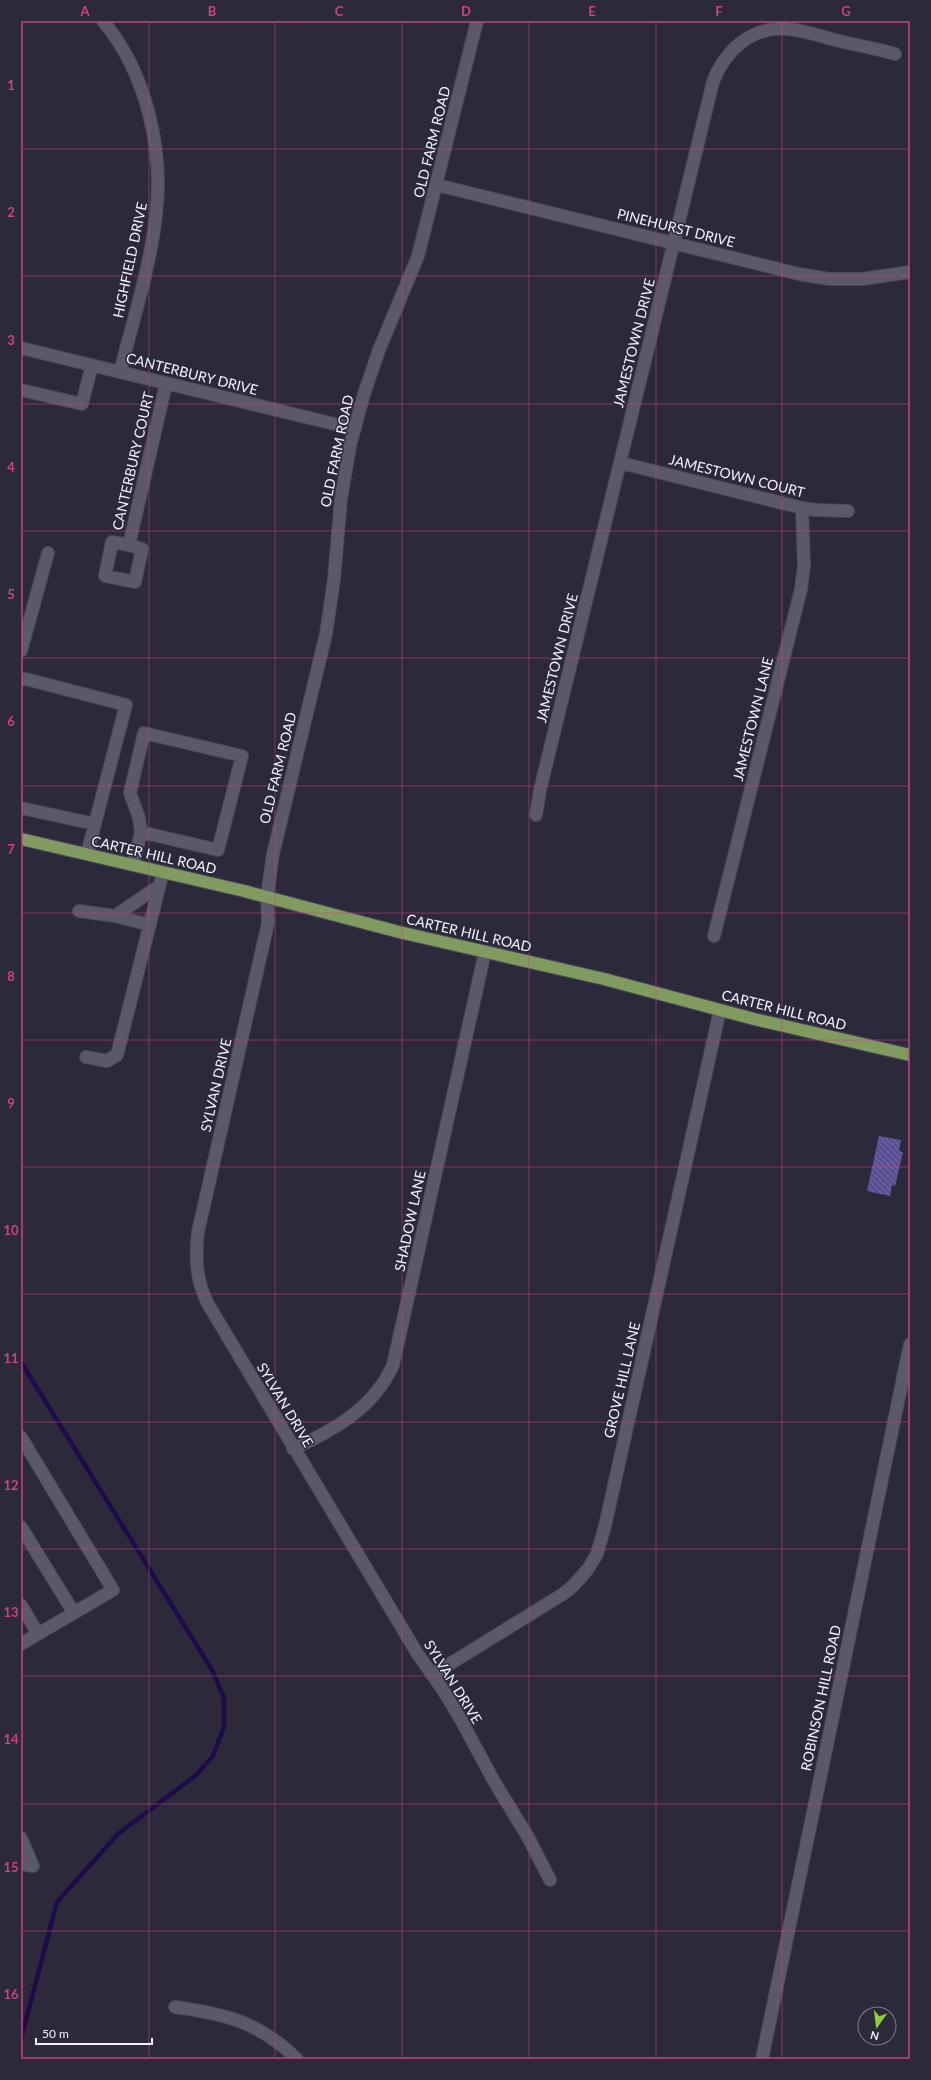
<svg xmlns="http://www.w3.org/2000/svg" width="931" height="2080" font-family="Lato,sans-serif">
  <defs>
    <pattern id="building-back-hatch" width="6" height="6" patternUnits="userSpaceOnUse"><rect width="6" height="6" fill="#5d5195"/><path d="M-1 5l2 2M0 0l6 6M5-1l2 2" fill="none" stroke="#756aa5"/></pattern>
  </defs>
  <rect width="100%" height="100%" fill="#2c2a3a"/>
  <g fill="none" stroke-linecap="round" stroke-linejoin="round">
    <!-- stream -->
    <path stroke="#1f0b4a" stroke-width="4.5" d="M 21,1362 L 212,1670 L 224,1698 L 224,1727 L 213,1756 L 195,1776 L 118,1834 L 57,1902 L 21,2039"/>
  </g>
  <!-- building -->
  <path fill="url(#building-back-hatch)" d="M 879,1136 L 901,1140 L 899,1151 L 903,1152 L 895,1186 L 892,1185 L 890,1196 L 867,1191 Z"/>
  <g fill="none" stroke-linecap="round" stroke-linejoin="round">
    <!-- minor casing -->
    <g stroke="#4a4856" stroke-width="14">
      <path id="minor" d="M 103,21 C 146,72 164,150 156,215 C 150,268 133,320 120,372
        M 477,21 L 418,256 L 379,350 L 364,394 L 350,446 L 341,499 L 334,579 L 326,634 L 273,854 L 267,897 L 268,923 L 198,1232 C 195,1259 196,1280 208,1304 L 417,1653 L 443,1690 L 461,1720 L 495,1783 L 528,1837 L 550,1880
        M 437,185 L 799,274 L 829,279 L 862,279 L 910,272
        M 21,348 L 355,429
        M 21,390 L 82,404 L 92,365
        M 621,463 L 802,508 L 817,510 L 848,511
        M 129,545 L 112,542 L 105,576 L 135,582 L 142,549 L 129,545 L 166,384
        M 21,651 L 48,553
        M 21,680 L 26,679 L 126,705 L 87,854
        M 21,808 L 95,824
        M 536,815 L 540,790 L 713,82 C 725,50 752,26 787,29 C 803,30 820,36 835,40 C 855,45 875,48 895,54
        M 133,865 L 141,832 L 139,818 L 130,793 L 144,733 L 242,756 L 218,850 L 141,832
        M 79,911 L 115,916 L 150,925
        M 115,916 L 159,886
        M 714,936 L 801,589 L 804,566 L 802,508
        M 86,1057 L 107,1061 L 117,1055 L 163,872
        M 21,1437 L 113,1590 L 21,1644
        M 293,1449 C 334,1430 374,1408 393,1365 L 485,952
        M 21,1527 L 74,1613
        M 21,1605 L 38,1634
        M 432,1675 L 563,1594 L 573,1586 L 588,1569 L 597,1554 L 605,1526 L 720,1010
        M 21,1838 L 33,1866 L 21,1864
        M 175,2007 C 226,2014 259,2022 297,2059
        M 762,2059 L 910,1344"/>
    </g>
    <!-- major casing -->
    <g stroke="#4a4856" stroke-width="14">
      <path id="major" d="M 21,839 L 244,891 L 399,932 L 604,979 L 754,1019 L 910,1055"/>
    </g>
    <!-- minor -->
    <use href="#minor" stroke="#5a5869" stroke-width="12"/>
    <!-- major -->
    <use href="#major" stroke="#809b60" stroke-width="12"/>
  </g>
  <!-- grid -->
  <path fill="none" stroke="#cc437b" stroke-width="1" stroke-opacity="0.55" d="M 149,21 L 149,2059M 275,21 L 275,2059M 402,21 L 402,2059M 529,21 L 529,2059M 656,21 L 656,2059M 782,21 L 782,2059M 21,149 L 910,149M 21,276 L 910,276M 21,404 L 910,404M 21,531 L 910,531M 21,658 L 910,658M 21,786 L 910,786M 21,913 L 910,913M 21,1040 L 910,1040M 21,1167 L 910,1167M 21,1294 L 910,1294M 21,1422 L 910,1422M 21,1549 L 910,1549M 21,1676 L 910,1676M 21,1804 L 910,1804M 21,1931 L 910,1931"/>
  <g text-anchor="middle" stroke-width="3" stroke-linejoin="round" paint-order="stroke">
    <!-- street labels -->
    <g font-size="14" fill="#f2f1fc" stroke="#2c2a3a">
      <text transform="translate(432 142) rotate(-76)" y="5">OLD FARM ROAD</text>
      <text transform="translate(676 228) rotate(14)" y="5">PINEHURST DRIVE</text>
      <text transform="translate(130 260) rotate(-78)" y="5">HIGHFIELD DRIVE</text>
      <text transform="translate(634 343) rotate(-76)" y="5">JAMESTOWN DRIVE</text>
      <text transform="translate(192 374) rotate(14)" y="5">CANTERBURY DRIVE</text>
      <text transform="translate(337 451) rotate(-78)" y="5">OLD FARM ROAD</text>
      <text transform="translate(133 461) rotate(-77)" y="5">CANTERBURY COURT</text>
      <text transform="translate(737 476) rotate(14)" y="5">JAMESTOWN COURT</text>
      <text transform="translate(557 658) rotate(-76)" y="5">JAMESTOWN DRIVE</text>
      <text transform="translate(753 719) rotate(-76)" y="5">JAMESTOWN LANE</text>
      <text transform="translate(278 768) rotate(-76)" y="5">OLD FARM ROAD</text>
      <text transform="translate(154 855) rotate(13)" y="5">CARTER HILL ROAD</text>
      <text transform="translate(469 933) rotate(13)" y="5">CARTER HILL ROAD</text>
      <text transform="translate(784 1010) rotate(14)" y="5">CARTER HILL ROAD</text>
      <text transform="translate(216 1085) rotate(-77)" y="5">SYLVAN DRIVE</text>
      <text transform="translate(410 1221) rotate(-78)" y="5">SHADOW LANE</text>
      <text transform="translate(622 1380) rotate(-77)" y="5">GROVE HILL LANE</text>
      <text transform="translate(285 1405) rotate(59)" y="5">SYLVAN DRIVE</text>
      <text transform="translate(453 1682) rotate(58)" y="5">SYLVAN DRIVE</text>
      <text transform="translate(821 1698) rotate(-78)" y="5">ROBINSON HILL ROAD</text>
    </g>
  </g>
  <!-- border -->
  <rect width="931" height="2080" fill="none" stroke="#2c2a3a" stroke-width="44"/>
  <!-- north arrow -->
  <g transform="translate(877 2026) rotate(194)"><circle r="19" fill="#2c2a3a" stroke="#7b7a88"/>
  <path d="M0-3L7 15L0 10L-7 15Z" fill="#94cc3b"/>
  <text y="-6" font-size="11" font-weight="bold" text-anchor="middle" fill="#f2f1fc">N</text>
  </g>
  <!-- scale -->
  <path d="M36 2038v6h116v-6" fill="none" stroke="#f2f1fc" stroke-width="2"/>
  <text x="42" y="2038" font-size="12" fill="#f2f1fc" stroke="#2c2a3a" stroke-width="3" paint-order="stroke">50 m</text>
  <rect x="22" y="22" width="887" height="2036" fill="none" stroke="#cc437b" stroke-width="1.5"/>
  <g font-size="13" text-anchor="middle" font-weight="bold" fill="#cc437b">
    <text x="85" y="16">A</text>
    <text x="212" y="16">B</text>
    <text x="339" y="16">C</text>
    <text x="466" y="16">D</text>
    <text x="592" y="16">E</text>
    <text x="719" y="16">F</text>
    <text x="846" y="16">G</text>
    <text x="11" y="90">1</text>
    <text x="11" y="217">2</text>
    <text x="11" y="345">3</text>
    <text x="11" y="472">4</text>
    <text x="11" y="599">5</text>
    <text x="11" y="726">6</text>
    <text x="11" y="854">7</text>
    <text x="11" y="981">8</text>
    <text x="11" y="1108">9</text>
    <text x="11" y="1235">10</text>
    <text x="11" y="1363">11</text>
    <text x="11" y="1490">12</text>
    <text x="11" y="1617">13</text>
    <text x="11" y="1744">14</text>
    <text x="11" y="1872">15</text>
    <text x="11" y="1999">16</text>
  </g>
</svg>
